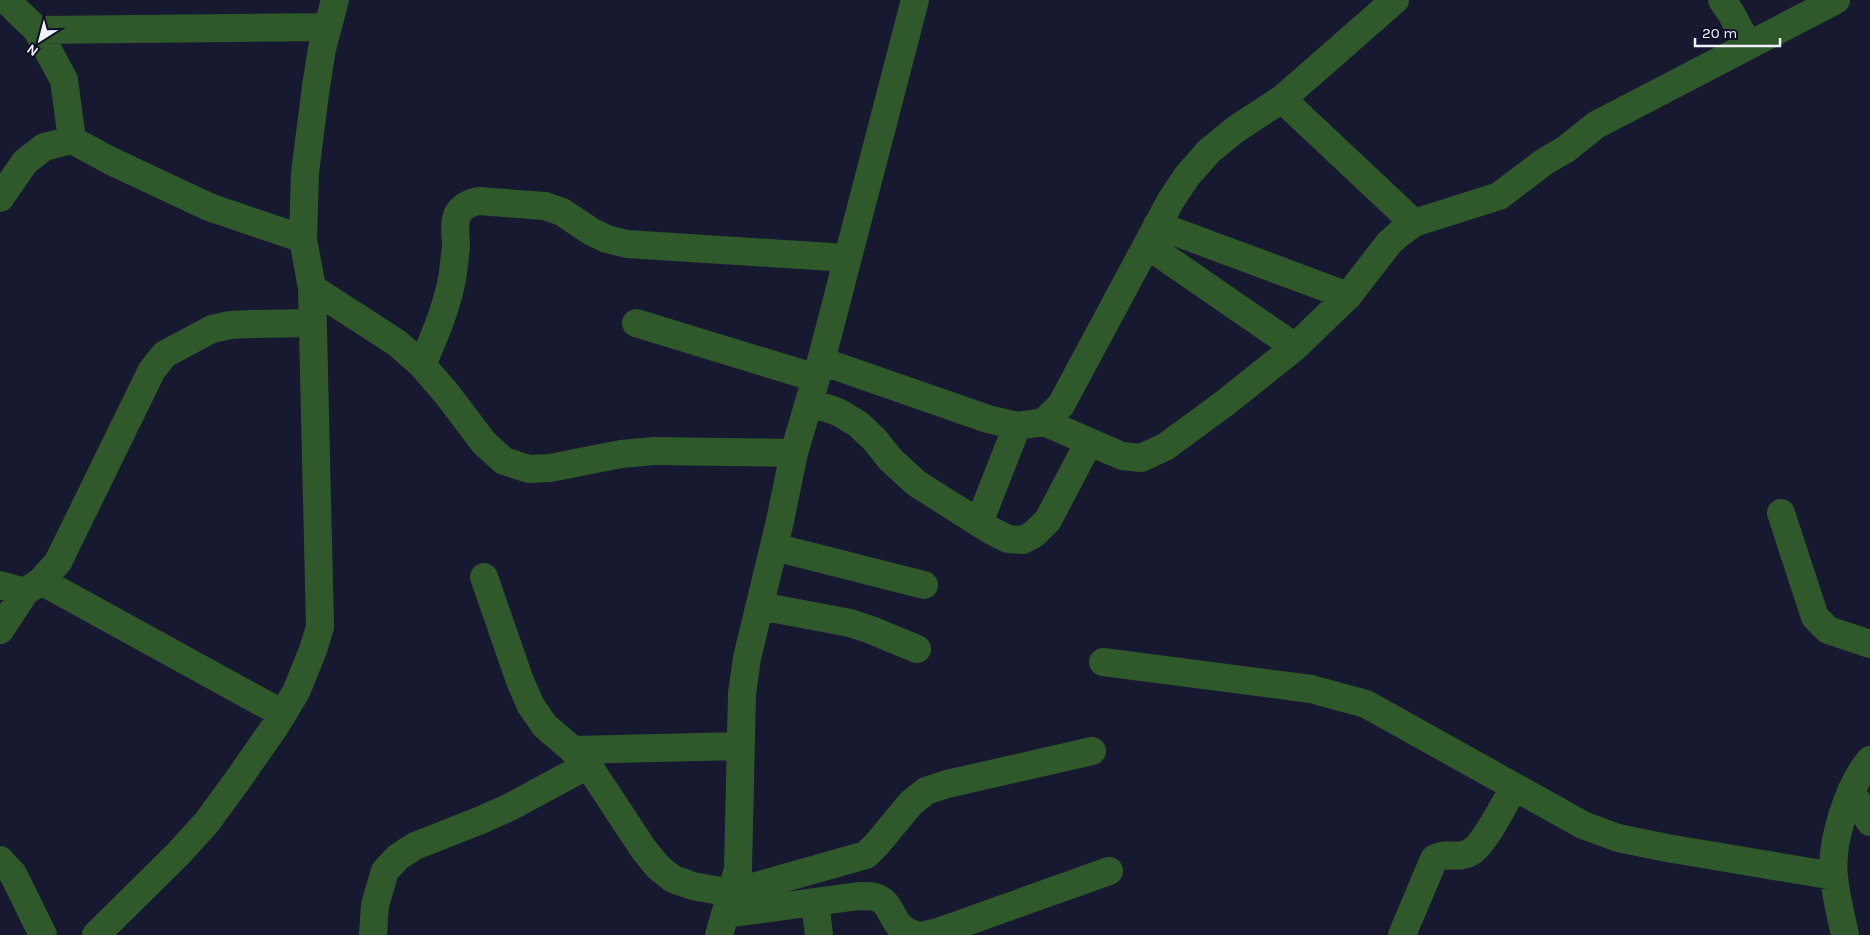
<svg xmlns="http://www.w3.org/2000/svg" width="1870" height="935" font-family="Karla,sans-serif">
  <rect width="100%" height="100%" fill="#171930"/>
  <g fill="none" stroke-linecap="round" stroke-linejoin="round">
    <!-- minor -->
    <path stroke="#2f582b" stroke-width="28" d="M 6,0 L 37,30 L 64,80 L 72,140
      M 1722,0 L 1731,13 L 1748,45
      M 37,30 L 328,27
      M 1282,99 L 1414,223
      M 0,198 L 25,162 L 44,147 L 72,140 L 111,161 L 209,207 L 303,239
      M 1157,225 L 1348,296
      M 1147,245 L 1295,347
      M 312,288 L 397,343 L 422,365 L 447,394 L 484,443 L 504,461 L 529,469 L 550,468 L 621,454 L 654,451 L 794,453
      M 636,323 L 816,378
      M 821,361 L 988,419 L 1017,426 L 1044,422 L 1061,405 L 1171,200 L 1187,176 L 1209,151 L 1236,129 L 1282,99 L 1395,0
      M 422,365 C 435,335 448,305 453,273 C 454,264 455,255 456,246 C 456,238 454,227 456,219 C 458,208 469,203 479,201 L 545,206 L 562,212 L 592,232 L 607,239 L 627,244 L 847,258
      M 809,402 L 838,412 L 858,424 L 875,440 L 890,459 L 916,483 L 990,530 L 1008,539 L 1023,540 L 1034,534 L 1048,520 L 1089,442
      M 1044,422 L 1122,456 L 1141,458 L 1165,447 L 1225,403 L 1295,347 L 1348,296 L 1389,243 L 1400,233 L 1414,223 L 1499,196 L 1544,162 L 1566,149 L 1596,125 L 1836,0
      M 1781,513 L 1815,617 L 1828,630 L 1870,644
      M 979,523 L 1017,426
      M 774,547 L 924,585
      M 484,577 L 520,681 L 531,706 L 545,726 L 573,750 L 588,765 L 644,850 L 658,867 L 673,879 L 693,886 L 731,893 L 866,855 L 877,844 L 911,803 L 926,791 L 947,784 L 1092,751
      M 41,581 L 283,714
      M 0,585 L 25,592 L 41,581 L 58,562 L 152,370 L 165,354 L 212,329 L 230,325 L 251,324 L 313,323
      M 760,606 L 850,623 L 871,630 L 917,649
      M 0,630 L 25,592
      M 1103,662 L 1311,689 L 1366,704 L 1583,825 L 1618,838 L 1667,848 L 1834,876
      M 573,750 L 740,746
      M 1851,791 L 1870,822
      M 0,860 L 13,874 L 43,935
      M 815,902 L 819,935
      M 726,914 L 859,896 C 864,896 871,896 875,897 C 895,902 889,930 917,935
      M 96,935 L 179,853 L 207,822 L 237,781 L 274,728 L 296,692 L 313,650 L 320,627 L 312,288 L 303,239 L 305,173 L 316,86 L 322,49 L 335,0
      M 373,935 L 375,905 L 385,871 L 398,857 L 415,846 L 481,820 L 510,807 L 588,765
      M 719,935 L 738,869 L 742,694 L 747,658 L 780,521 L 794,453 L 821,361 L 915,0
      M 925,935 L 941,931 L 1109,871
      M 1402,935 L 1434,859 C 1447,851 1458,860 1471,852 C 1485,843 1505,803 1514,787
      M 1845,935 C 1841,916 1836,897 1834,877 C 1830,843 1848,786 1870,760"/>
  </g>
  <!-- north arrow -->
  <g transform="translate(40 40) rotate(216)" stroke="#0f1026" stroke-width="4" paint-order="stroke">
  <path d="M0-4L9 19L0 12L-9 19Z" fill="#f0f2ff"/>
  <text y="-8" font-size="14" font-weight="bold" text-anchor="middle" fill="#f0f2ff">N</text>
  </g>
  <!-- scale -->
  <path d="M1695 38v8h85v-8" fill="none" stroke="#f0f2ff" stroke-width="2.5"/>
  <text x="1702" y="38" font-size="15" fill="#f0f2ff" stroke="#0f1026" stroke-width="4" paint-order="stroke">20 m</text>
</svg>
